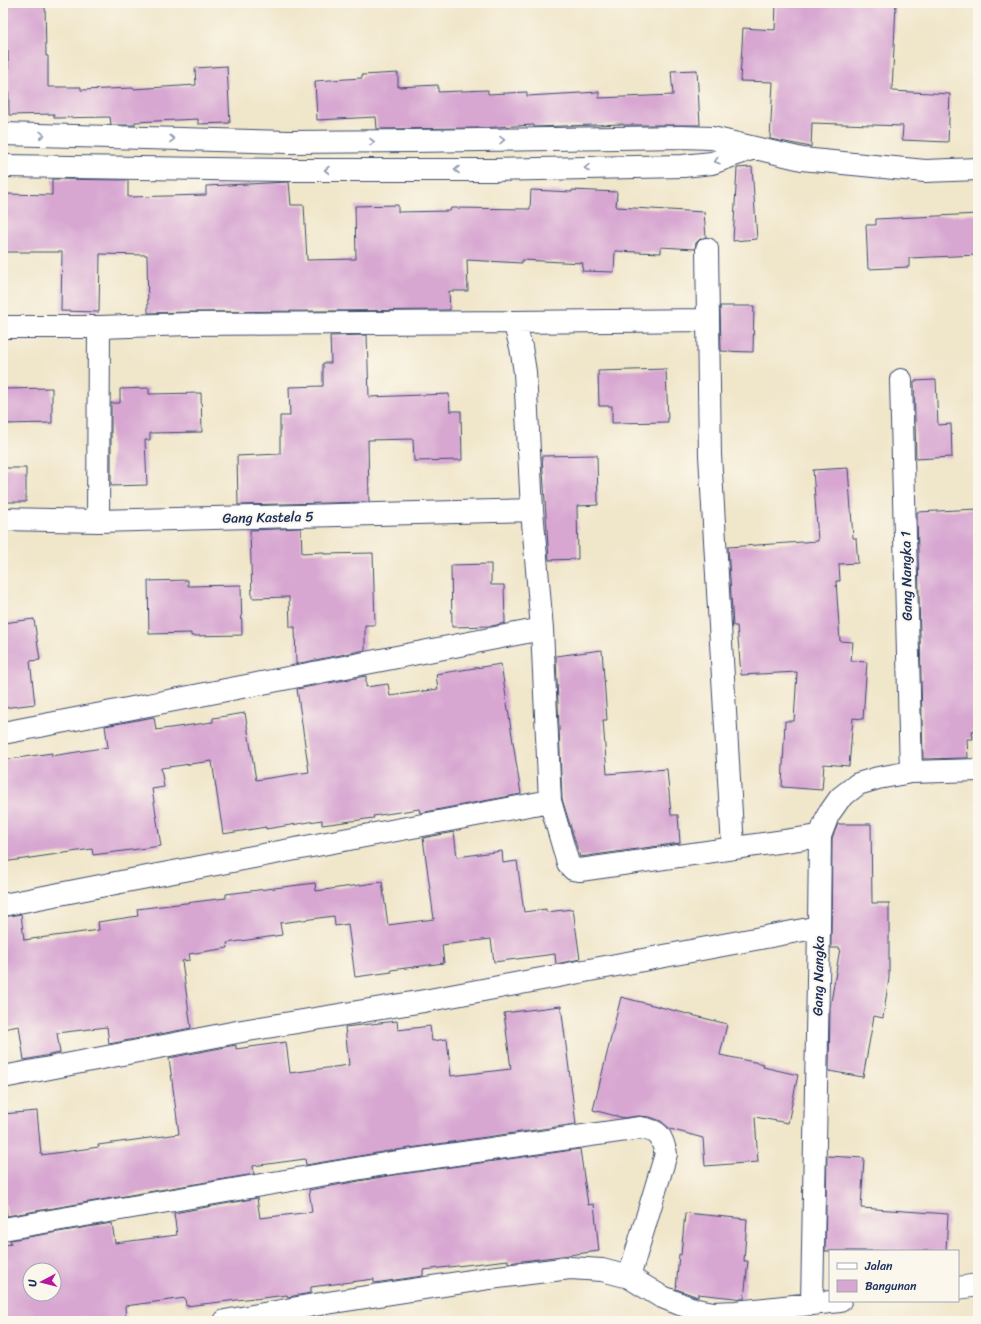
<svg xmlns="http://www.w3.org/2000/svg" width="981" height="1324" font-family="Sriracha,sans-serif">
  <rect width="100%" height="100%" fill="#fbf7ec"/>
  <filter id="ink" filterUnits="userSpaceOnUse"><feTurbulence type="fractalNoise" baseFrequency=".025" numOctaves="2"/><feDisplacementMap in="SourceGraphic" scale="8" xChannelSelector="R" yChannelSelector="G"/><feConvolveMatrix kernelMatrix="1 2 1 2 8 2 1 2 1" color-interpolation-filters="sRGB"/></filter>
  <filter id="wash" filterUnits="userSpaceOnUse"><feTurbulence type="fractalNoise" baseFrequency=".012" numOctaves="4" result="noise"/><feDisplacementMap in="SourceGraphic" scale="16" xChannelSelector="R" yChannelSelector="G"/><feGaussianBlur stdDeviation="0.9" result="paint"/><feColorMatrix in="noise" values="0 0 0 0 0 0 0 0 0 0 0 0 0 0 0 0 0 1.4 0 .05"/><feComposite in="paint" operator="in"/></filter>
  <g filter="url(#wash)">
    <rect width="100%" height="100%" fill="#f0e6ca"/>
    <g id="blocks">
      <!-- building -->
      <path fill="#d7a6d1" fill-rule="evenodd" d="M 3,3 L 45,3 L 46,56 L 48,56 L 48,87 L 81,87 L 81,90 L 133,88 L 133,89 L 196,85 L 195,68 L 227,66 L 230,123 L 198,124 L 198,119 L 135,122 L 135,125 L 111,125 L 110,117 L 54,118 L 54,114 L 9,115 L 8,51 L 3,51 Z
        M 776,3 L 896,3 L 892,91 L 950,94 L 948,142 L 902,140 L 903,126 L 812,123 L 811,147 L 770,139 L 773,82 L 740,81 L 743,28 L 775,30 Z
        M 697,70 L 700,125 L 623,125 L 623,124 L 534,127 L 534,125 L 478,128 L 377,129 L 376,117 L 317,120 L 315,81 L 362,78 L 362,75 L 398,73 L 398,87 L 438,85 L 438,92 L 488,90 L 488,94 L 527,92 L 527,96 L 599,92 L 599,98 L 673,95 L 671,71 Z
        M 752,167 L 757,239 L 733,241 L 737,168 Z
        M 52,179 L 128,180 L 128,197 L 206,195 L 206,186 L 289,182 L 291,205 L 304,205 L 307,260 L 356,259 L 355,206 L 398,205 L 398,212 L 450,211 L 451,208 L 530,209 L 531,190 L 572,192 L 572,190 L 617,192 L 616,207 L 704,212 L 706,237 L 700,239 L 696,243 L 695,249 L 661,247 L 661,253 L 615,251 L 614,272 L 582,271 L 583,263 L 522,260 L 522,263 L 467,260 L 468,291 L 449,291 L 450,310 L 189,312 L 148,313 L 147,255 L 100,254 L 99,312 L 61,311 L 62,252 L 3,252 L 4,194 L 52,195 Z
        M 978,214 L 978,255 L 909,258 L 909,267 L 868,269 L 866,225 L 876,225 L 876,219 Z
        M 720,306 L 754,306 L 753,352 L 721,351 Z
        M 367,335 L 369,397 L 449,394 L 450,411 L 461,411 L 462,460 L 414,461 L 413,439 L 368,440 L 369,502 L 238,505 L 237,456 L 280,454 L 280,416 L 290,416 L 289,387 L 323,386 L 323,363 L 331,363 L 330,336 Z
        M 666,369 L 668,422 L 612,423 L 612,406 L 599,406 L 598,371 Z
        M 936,380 L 938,425 L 951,424 L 952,457 L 916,459 L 914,381 Z
        M 52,388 L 52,423 L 3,424 L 3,389 Z
        M 149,388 L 149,394 L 201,393 L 202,432 L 150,433 L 150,440 L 145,440 L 147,485 L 111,486 L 111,403 L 120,403 L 120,389 Z
        M 597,455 L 598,505 L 577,506 L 578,559 L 549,560 L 542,456 Z
        M 3,468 L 26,468 L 26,502 L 3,502 Z
        M 848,468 L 853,538 L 856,538 L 858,563 L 839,564 L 840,581 L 836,581 L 840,641 L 853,642 L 851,661 L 867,662 L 863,719 L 853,718 L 849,766 L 824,764 L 822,790 L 782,787 L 785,721 L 794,721 L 797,672 L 741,675 L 737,626 L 733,626 L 728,547 L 818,541 L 813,470 Z
        M 978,509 L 978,730 L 972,731 L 973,739 L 967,739 L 968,758 L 923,759 L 917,512 Z
        M 301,528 L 302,553 L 324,552 L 324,554 L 373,553 L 375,625 L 365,625 L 365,650 L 296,664 L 295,627 L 290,627 L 289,597 L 252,598 L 250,530 Z
        M 491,564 L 491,585 L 504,585 L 505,623 L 492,626 L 452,627 L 451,565 Z
        M 188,580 L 188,586 L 241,585 L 242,635 L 191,636 L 191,633 L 149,634 L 148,581 Z
        M 34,619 L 40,660 L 30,661 L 35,704 L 3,708 L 3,623 Z
        M 602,650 L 607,720 L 603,720 L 607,774 L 667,769 L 671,815 L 678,815 L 680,843 L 580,857 L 562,799 L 556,656 Z
        M 501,664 L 521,794 L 420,813 L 419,809 L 373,816 L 374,818 L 322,825 L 322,820 L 266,829 L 266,827 L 223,834 L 212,761 L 161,768 L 164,787 L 152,789 L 161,846 L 93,855 L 92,849 L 3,862 L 3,760 L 52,753 L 52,756 L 108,747 L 105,726 L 154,717 L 156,730 L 213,722 L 213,718 L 245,713 L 256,780 L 309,772 L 297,689 L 366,676 L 366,687 L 388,684 L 390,696 L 438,689 L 436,674 Z
        M 838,824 L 871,824 L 872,903 L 889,903 L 889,978 L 883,1018 L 874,1016 L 863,1077 L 829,1071 L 830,1008 L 840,948 L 831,948 L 832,838 Z
        M 454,832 L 457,857 L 502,851 L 503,863 L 517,861 L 524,912 L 546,909 L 546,912 L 573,909 L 580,959 L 556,964 L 555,954 L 494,962 L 491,939 L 442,945 L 444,963 L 391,970 L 392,972 L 355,977 L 348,924 L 335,926 L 334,916 L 280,923 L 282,935 L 227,943 L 228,948 L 189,954 L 190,960 L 182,961 L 191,1028 L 109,1044 L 107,1027 L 57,1033 L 60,1053 L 24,1060 L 19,1026 L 3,1029 L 3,917 L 21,914 L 24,940 L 99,930 L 98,922 L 138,916 L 137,909 L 226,898 L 226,894 L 315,883 L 316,891 L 382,882 L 388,925 L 434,919 L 423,838 Z
        M 621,997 L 727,1024 L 720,1055 L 764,1064 L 763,1067 L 798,1075 L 788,1123 L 755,1117 L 758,1162 L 705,1166 L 703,1138 L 670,1129 L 661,1121 L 650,1117 L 638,1116 L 624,1118 L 593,1110 Z
        M 561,1006 L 576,1124 L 383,1152 L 306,1165 L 305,1159 L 253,1166 L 254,1174 L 7,1216 L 3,1182 L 3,1114 L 37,1111 L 41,1155 L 99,1147 L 98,1145 L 179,1134 L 169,1058 L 236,1045 L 236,1049 L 286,1042 L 290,1073 L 349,1065 L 345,1027 L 397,1021 L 398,1030 L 430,1026 L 432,1041 L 447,1039 L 451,1076 L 511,1069 L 504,1013 Z
        M 580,1149 L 588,1205 L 594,1204 L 599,1251 L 508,1263 L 508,1260 L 423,1270 L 423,1276 L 374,1283 L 374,1279 L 311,1287 L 311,1293 L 288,1297 L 287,1295 L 254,1299 L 254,1298 L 186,1306 L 185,1298 L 125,1306 L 126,1321 L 3,1321 L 3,1245 L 11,1244 L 10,1240 L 112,1223 L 115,1243 L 177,1235 L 174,1213 L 257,1198 L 260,1218 L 312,1212 L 309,1190 L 387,1176 ZM 30,1270 L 54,1270 L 54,1294 L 30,1294 Z
        M 827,1156 L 864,1158 L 861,1208 L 948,1214 L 946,1251 L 825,1251 Z
        M 685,1213 L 747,1219 L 744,1261 L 748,1261 L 744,1299 L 698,1294 L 698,1297 L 676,1289 L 679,1254 L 681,1255 Z
        M 314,1318 L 315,1321 L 296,1321 Z"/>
    </g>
  </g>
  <g filter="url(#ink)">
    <use href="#blocks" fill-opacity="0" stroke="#3b4a6e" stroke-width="1"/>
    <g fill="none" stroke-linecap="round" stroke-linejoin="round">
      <!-- street casing -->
      <g stroke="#3b4a6e" stroke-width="24">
        <path id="street" d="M 3,134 L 289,142 L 411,141 L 681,137 L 712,138 L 802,159 L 925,171 L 978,169
          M 3,166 L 287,170 L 493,170 L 683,166 L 712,163 L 754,148
          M 707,249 L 710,455 L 733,848
          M 514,322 L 708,320
          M 3,327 L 99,327 L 189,324 L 514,322 L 521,347 L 525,372 L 532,510 L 542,629 L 550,801 L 568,863 L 573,869 L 580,870 L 820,836
          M 901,380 L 911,772
          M 3,519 L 98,521 L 532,510
          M 98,521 L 99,327
          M 3,733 L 542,629
          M 3,905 L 126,881 L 550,801
          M 3,1077 L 242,1031 L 424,1001 L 819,927
          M 3,1229 L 385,1164 L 640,1128 C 660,1131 661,1135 666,1154 L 629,1277
          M 958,1288 L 978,1285
          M 812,1304 L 819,927 L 820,836 L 828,815 L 840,798 L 858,784 L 878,778 L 911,772 L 978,770
          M 225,1321 L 314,1305 L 490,1278 L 570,1268 L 602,1270 L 629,1277 L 660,1296 L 680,1304 L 697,1310 L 714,1313 L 736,1312 L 840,1301"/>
      </g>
      <!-- street -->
      <use href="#street" stroke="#fff" stroke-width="22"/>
    </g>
    <!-- one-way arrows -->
    <defs><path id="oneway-chevron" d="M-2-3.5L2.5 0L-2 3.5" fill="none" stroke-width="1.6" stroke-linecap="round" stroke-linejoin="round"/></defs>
    <g stroke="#8d97ae">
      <use href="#oneway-chevron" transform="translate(42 135) rotate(1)"/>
      <use href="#oneway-chevron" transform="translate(172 139) rotate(1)"/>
      <use href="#oneway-chevron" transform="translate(502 140) rotate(-1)"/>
      <use href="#oneway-chevron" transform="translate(372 142)"/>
      <use href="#oneway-chevron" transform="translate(717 161) rotate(163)"/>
      <use href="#oneway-chevron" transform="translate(587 168) rotate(179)"/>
      <use href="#oneway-chevron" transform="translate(327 170) rotate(180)"/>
      <use href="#oneway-chevron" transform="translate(457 170) rotate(180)"/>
    </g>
  </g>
  <g text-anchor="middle" stroke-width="4" stroke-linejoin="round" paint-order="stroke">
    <!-- street labels -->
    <g font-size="14" fill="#1b2f5e" stroke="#fbf7ec">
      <text transform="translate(268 517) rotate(-1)" y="5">Gang Kastela 5</text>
      <text transform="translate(906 576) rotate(-91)" y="5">Gang Nangka 1</text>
      <text transform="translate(818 976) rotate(-89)" y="5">Gang Nangka</text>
    </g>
  </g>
  <!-- margin -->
  <rect width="981" height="1324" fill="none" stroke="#fbf7ec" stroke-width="16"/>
  <!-- legend -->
  <rect x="829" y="1250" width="130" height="52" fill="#fbf7ec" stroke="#a1a7b3"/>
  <rect x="837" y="1263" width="20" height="6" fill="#ffffff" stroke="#a1a7b3"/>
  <text x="865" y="1270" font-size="12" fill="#1b2f5e">Jalan</text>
  <rect x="837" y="1280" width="20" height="12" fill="#d7a6d1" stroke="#a1a7b3"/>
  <text x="865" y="1290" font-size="12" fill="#1b2f5e">Bangunan</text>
  <!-- north arrow -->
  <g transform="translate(42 1282) rotate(263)"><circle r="19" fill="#fbf7ec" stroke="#a1a7b3"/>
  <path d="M0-3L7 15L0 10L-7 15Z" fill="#b5179e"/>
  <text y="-6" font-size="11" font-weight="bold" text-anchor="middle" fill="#1b2f5e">U</text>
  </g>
</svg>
